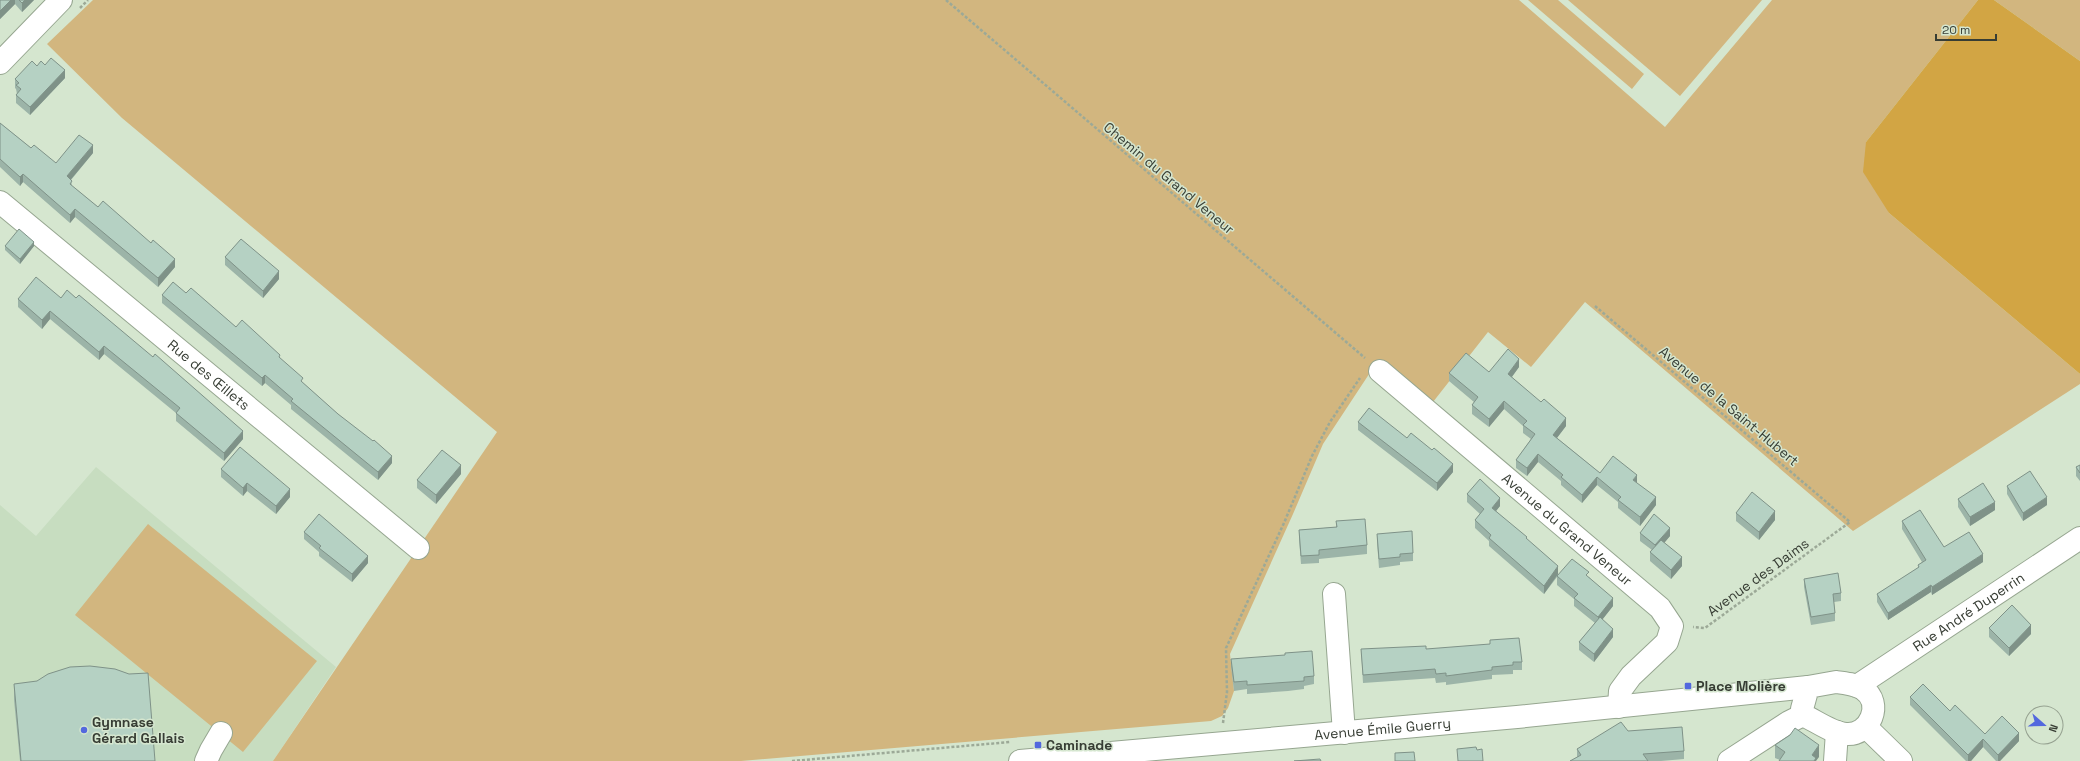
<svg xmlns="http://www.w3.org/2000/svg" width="2080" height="761" font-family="'Space Grotesk',sans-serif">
  <rect width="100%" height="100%" fill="#d5e6cf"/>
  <!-- built -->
  <path fill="#c7ddc0" d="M 96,467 L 336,667 L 273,761 L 0,761 L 0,505 L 36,536 Z"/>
  <!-- green -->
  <path fill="#d2b67f" d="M 93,0 L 1519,0 L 1665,127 L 1772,0 L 1978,0 L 1866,142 L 1889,213 L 2080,374 L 2080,384 L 1853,531 L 1585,302 L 1531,367 L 1488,332 L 1433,402 L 1379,359 L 1323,444 L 1293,514 L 1230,654 L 1234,691 L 1228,708 L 1222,716 L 1211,721 L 741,761 L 273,761 L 497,432 L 122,118 L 47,44 Z
    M 1528,0 L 1558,0 L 1644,74 L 1632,89 Z
    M 1568,0 L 1762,0 L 1680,96 Z
    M 1994,0 L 2080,0 L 2080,61 Z
    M 148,524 L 317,661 L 243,752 L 75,615 Z"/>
  <!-- forest -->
  <path fill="#d2a544" d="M 1978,0 L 1994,0 L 2080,61 L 2080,374 L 1889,213 L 1863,172 L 1866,142 Z"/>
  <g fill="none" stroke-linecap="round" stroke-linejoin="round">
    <!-- minor casing -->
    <g stroke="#96a690" stroke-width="24">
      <g id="minor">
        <path d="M 0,63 L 61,0"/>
        <path id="s1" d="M 0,202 L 418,548"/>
        <path id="s2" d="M 1380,371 L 1660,608 L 1672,626 L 1667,642 L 1631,676 L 1620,691 L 1619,707"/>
        <path d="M 1334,594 L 1344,733"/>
        <path d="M 1836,682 C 1845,683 1855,684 1863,689 C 1884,703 1870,736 1846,734 C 1832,733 1816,721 1803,715 L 1802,709 L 1808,687 Z"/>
        <path id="s3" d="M 1857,686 L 2080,538"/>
        <path d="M 1866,727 L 1901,761"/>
        <path d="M 206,761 L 211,750 L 221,733"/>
        <path id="s4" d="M 1020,761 L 1517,717 L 1808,687"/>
        <path d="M 1729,761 L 1789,722 L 1803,715"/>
        <path d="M 1835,761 L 1837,732"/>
      </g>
    </g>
    <!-- path -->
    <path stroke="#9ca997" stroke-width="2.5" stroke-dasharray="3 2" stroke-linecap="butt" d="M 946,0 L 1365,358
      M 80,8 L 88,0
      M 1595,306 L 1850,522 L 1705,628 L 1693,627
      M 1223,723 L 1227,692 L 1226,648 L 1284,523 L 1312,456 L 1330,422 L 1360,378
      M 792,761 L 1010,742"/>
    <!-- minor -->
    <use href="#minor" stroke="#fff" stroke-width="22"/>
  </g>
  <!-- wall -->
  <path fill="#9cb4a8" d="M 0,0 L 34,0 L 22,12 L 15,4 L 0,19 Z
    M 45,65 L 65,78 L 30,115 L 16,103 L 16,95 L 17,94 L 16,89 L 15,88 L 15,79 L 37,66 Z
    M 0,123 L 31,148 L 56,163 L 93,153 L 71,180 L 72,186 L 98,207 L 175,267 L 158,287 L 75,217 L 70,223 L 23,182 L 20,186 L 0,167 Z
    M 5,246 L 34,246 L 20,264 L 5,250 Z
    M 225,257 L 279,279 L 263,298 L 225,265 Z
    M 186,293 L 236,327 L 280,359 L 303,383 L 392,463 L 378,480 L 291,409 L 291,405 L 265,383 L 262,386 L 162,303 L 162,295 Z
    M 61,298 L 243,439 L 224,461 L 176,421 L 176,413 L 104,354 L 99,360 L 50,319 L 42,329 L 18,307 L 18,299 Z
    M 1519,367 L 1512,377 L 1566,426 L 1557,438 L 1600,473 L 1637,483 L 1656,505 L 1640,526 L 1618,508 L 1618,502 L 1597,485 L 1582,503 L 1561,485 L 1561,481 L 1538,462 L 1527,476 L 1516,468 L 1516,460 L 1531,439 L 1523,433 L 1523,426 L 1504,409 L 1489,427 L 1472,414 L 1472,405 L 1474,402 L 1449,381 L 1449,373 L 1489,372 Z
    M 1358,422 L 1407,438 L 1453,472 L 1437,491 L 1358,430 Z
    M 2080,465 L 2080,481 L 2076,476 L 2076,467 Z
    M 221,469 L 290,497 L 276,514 L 247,491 L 243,496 L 221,477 Z
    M 461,474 L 436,504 L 417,488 L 417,480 Z
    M 2007,486 L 2047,505 L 2023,521 L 2007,494 Z
    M 1467,494 L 1500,506 L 1496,511 L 1527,540 L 1558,574 L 1589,577 L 1613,606 L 1602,620 L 1613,637 L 1594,662 L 1579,650 L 1579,642 L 1595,623 L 1574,606 L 1574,599 L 1557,585 L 1557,577 L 1544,594 L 1489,546 L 1489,541 L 1475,528 L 1475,520 L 1480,514 L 1467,502 Z
    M 1958,499 L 1995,510 L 1970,526 L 1958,507 Z
    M 1736,513 L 1775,520 L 1759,540 L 1736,521 Z
    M 1336,521 L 1367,545 L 1367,554 L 1319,559 L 1319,563 L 1301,564 L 1299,539 L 1299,530 L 1336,527 Z
    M 1902,521 L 1944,547 L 1983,562 L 1932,595 L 1931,592 L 1888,620 L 1877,602 L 1877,594 L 1918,568 L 1918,565 L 1922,562 L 1902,529 Z
    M 304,532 L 368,563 L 352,582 L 319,556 L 319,552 L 304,539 Z
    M 1640,533 L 1670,536 L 1664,543 L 1682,566 L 1671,579 L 1650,561 L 1650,552 L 1652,550 L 1640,541 Z
    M 1377,534 L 1413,553 L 1413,561 L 1400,562 L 1400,565 L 1379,568 L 1377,542 Z
    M 1804,579 L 1841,593 L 1841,601 L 1834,602 L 1835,613 L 1835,621 L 1811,625 L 1804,587 Z
    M 1989,628 L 2031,634 L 2009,656 L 1989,637 Z
    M 1361,649 L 1426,649 L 1522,662 L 1522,670 L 1513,670 L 1513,674 L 1492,675 L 1492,679 L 1446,685 L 1446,682 L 1436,683 L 1435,678 L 1363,683 Z
    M 1231,659 L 1314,676 L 1314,684 L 1304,686 L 1304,689 L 1288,691 L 1247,694 L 1247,689 L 1234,691 L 1231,667 Z
    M 14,684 L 155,761 L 20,761 L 14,700 Z
    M 1910,697 L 1950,711 L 1985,734 L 2019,741 L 2000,761 L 1996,761 L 1983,747 L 1971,761 L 1966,761 L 1910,705 Z
    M 1628,731 L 1684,751 L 1684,759 L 1661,761 L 1570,761 L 1577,757 L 1577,749 Z
    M 1775,745 L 1819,757 L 1780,760 L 1775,758 Z"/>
  <!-- shaded-wall -->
  <path fill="#7f9288" d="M 11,0 L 15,0 L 15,4 L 0,19 L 0,11 Z
    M 25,0 L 34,0 L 22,12 L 22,3 Z
    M 65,70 L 65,78 L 30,115 L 30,107 Z
    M 93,145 L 93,153 L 67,184 L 67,176 Z
    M 23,174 L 23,182 L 20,186 L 20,177 Z
    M 75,209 L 75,217 L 70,223 L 70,215 Z
    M 34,242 L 34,246 L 20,264 L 20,259 Z
    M 175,259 L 175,267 L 158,287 L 158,278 Z
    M 279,271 L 279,279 L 263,298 L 263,291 Z
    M 50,311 L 50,319 L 42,329 L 42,320 Z
    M 104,346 L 104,354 L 99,360 L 99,352 Z
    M 1519,359 L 1519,367 L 1508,382 L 1508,374 Z
    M 265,375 L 265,383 L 262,386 L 262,378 Z
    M 1504,401 L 1504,409 L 1489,427 L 1489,419 Z
    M 1566,418 L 1566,426 L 1553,443 L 1553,435 Z
    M 243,431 L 243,439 L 224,461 L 224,453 Z
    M 1538,454 L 1538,462 L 1527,476 L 1527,468 Z
    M 392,456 L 392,463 L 378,480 L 378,472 Z
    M 1453,464 L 1453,472 L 1437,491 L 1437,483 Z
    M 461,465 L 461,474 L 436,504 L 436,495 Z
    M 1637,475 L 1637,483 L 1633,480 Z
    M 1597,477 L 1597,485 L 1582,503 L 1582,495 Z
    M 247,483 L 247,491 L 243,496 L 243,488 Z
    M 290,489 L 290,497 L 276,514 L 276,506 Z
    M 1656,497 L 1656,505 L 1640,526 L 1640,517 Z
    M 2047,497 L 2047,505 L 2023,521 L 2023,513 Z
    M 1500,498 L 1500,506 L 1492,516 L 1492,508 Z
    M 1995,502 L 1995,510 L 1970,526 L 1970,517 Z
    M 1775,511 L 1775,520 L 1759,540 L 1759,532 Z
    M 1670,528 L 1670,536 L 1655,554 L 1655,545 Z
    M 1983,554 L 1983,562 L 1932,595 L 1932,587 Z
    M 368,556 L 368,563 L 352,582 L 352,574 Z
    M 1682,557 L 1682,566 L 1671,579 L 1671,570 Z
    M 1558,566 L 1558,574 L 1544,594 L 1544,586 Z
    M 1931,585 L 1931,592 L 1888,620 L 1888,613 Z
    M 1613,598 L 1613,606 L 1598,625 L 1598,617 Z
    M 2031,625 L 2031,634 L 2009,656 L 2009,648 Z
    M 1613,629 L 1613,637 L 1594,662 L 1594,654 Z
    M 2019,733 L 2019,741 L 2000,761 L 1998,761 L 1998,755 Z
    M 1983,739 L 1983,747 L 1971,761 L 1968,761 L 1968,755 Z
    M 1819,745 L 1819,757 L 1816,761 L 1812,761 L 1812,755 Z"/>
  <!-- building -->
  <path fill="#b5d1c3" stroke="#7f9288" d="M 0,0 L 11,0 L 0,11 Z
    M 19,0 L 25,0 L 22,3 Z
    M 51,58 L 65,70 L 30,107 L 16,95 L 21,89 L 16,85 L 19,83 L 15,79 L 32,61 L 37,66 L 41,61 L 45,65 Z
    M 0,123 L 31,148 L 34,145 L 56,163 L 79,135 L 93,145 L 67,176 L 72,181 L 70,184 L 98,207 L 103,201 L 151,243 L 153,240 L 175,259 L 158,278 L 75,209 L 70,215 L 23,174 L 20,177 L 0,159 Z
    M 19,229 L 34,242 L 20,259 L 5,246 Z
    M 241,239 L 279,271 L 263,291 L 225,257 Z
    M 36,277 L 61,298 L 67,290 L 76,298 L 79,295 L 153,357 L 155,354 L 243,431 L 224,453 L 176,413 L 180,408 L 104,346 L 99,352 L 50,311 L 42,320 L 18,299 Z
    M 173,282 L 186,293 L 191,288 L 236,327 L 242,320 L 280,355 L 279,357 L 303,378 L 301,381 L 338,414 L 373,441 L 374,440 L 392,456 L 378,472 L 291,401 L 293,399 L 265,375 L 262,378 L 162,295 Z
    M 1508,349 L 1519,359 L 1508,374 L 1541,402 L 1544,399 L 1566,418 L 1553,435 L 1600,473 L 1613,456 L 1637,475 L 1633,480 L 1656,497 L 1640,517 L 1618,500 L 1621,497 L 1597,477 L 1582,495 L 1561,477 L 1563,475 L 1538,454 L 1527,468 L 1516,460 L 1535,434 L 1523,425 L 1527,421 L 1504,401 L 1489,419 L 1472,405 L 1478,397 L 1449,373 L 1466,353 L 1489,372 Z
    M 1369,408 L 1407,438 L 1411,433 L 1432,450 L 1434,448 L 1453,464 L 1437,483 L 1358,422 Z
    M 240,447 L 290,489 L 276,506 L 247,483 L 243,488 L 221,469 Z
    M 442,450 L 461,465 L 436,495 L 417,480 Z
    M 2080,465 L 2080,473 L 2076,467 Z
    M 2030,471 L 2047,497 L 2023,513 L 2007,486 Z
    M 1480,479 L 1500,498 L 1492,508 L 1527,537 L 1526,538 L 1558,566 L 1544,586 L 1489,538 L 1491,535 L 1475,520 L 1484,509 L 1467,494 Z
    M 1983,483 L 1995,502 L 1970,517 L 1958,499 Z
    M 1752,492 L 1775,511 L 1759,532 L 1736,513 Z
    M 1920,510 L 1944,547 L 1969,532 L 1983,554 L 1932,587 L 1931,585 L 1888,613 L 1877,594 L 1919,567 L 1918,565 L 1926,560 L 1902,521 Z
    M 319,514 L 368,556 L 352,574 L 319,548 L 321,546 L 304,532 Z
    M 1654,514 L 1670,528 L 1655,545 L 1640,533 Z
    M 1365,519 L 1367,545 L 1319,550 L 1319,555 L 1301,556 L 1299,530 L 1337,527 L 1336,521 Z
    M 1412,531 L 1413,553 L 1400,554 L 1400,557 L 1379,559 L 1377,534 Z
    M 1661,540 L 1682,557 L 1671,570 L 1650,552 Z
    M 1572,559 L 1589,572 L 1586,575 L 1613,598 L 1598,617 L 1574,598 L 1578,594 L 1557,576 Z
    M 1838,573 L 1841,593 L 1833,594 L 1835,613 L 1811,617 L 1804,579 Z
    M 2012,605 L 2031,625 L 2009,648 L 1989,628 Z
    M 1600,617 L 1613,629 L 1594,654 L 1579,642 Z
    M 1519,638 L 1522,662 L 1513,662 L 1513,665 L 1492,667 L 1492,670 L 1446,676 L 1446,673 L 1436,674 L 1435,669 L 1363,675 L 1361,649 L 1426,646 L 1426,649 L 1490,644 L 1490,640 Z
    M 1312,651 L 1314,676 L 1304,677 L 1304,681 L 1247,685 L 1247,681 L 1234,682 L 1231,659 L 1285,655 L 1285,653 Z
    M 90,666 L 115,669 L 129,674 L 148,673 L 155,761 L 21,761 L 14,684 L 37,681 L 48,674 L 70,667 Z
    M 1923,684 L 1950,711 L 1955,705 L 1985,734 L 2002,716 L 2019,733 L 1998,755 L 1983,739 L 1968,755 L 1910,697 Z
    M 1621,722 L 1628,731 L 1682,727 L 1684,751 L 1643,754 L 1648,761 L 1570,761 L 1581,755 L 1577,749 Z
    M 1795,728 L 1819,745 L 1812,755 L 1816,758 L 1814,761 L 1779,761 L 1785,752 L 1775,745 L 1790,735 Z
    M 1476,747 L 1477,750 L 1482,749 L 1483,761 L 1458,761 L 1457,749 Z
    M 1414,752 L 1415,761 L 1395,761 L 1395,753 Z
    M 1320,759 L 1321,761 L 1294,761 Z"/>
  <!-- markers -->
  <g fill="#5368de" stroke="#d5e6cf" stroke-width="1.5">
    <rect x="1684" y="682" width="8" height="8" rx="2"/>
    <circle cx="84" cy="730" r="4"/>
    <rect x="1034" y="741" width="8" height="8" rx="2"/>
  </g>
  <g text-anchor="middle" stroke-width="3" stroke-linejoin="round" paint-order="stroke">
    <!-- street labels -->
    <g font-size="14" fill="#373d34" stroke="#d5e6cf">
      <text transform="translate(1169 178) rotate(40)" y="5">Chemin du Grand Veneur</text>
      <text dy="5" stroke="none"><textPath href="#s1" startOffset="271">Rue des Œillets</textPath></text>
      <text transform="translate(1729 406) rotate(40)" y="5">Avenue de la Saint-Hubert</text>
      <text dy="5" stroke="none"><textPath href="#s2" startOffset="245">Avenue du Grand Veneur</textPath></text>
      <text transform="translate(1758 577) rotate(-36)" y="5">Avenue des Daims</text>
      <text dy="5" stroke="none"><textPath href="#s3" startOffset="134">Rue André Duperrin</textPath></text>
      <text dy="5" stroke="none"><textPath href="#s4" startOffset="364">Avenue Émile Guerry</textPath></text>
    </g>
    <!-- poi labels -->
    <g font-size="14" font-weight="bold" fill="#373d34" stroke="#d5e6cf" text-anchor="start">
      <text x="1696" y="691">Place Molière</text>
      <text x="92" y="727">Gymnase<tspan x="92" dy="16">Gérard Gallais</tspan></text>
      <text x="1046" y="750">Caminade</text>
    </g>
  </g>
  <!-- north arrow -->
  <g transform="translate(2044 725) rotate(110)"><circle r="19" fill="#d5e6cf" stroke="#96a291"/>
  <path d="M0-3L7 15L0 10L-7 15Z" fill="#5368de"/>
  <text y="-6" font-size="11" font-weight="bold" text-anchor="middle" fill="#373d34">N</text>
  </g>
  <!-- scale -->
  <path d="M1936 34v6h60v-6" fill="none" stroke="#373d34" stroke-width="2"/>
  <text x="1942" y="34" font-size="12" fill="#373d34" stroke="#d5e6cf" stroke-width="3" paint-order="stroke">20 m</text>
</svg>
